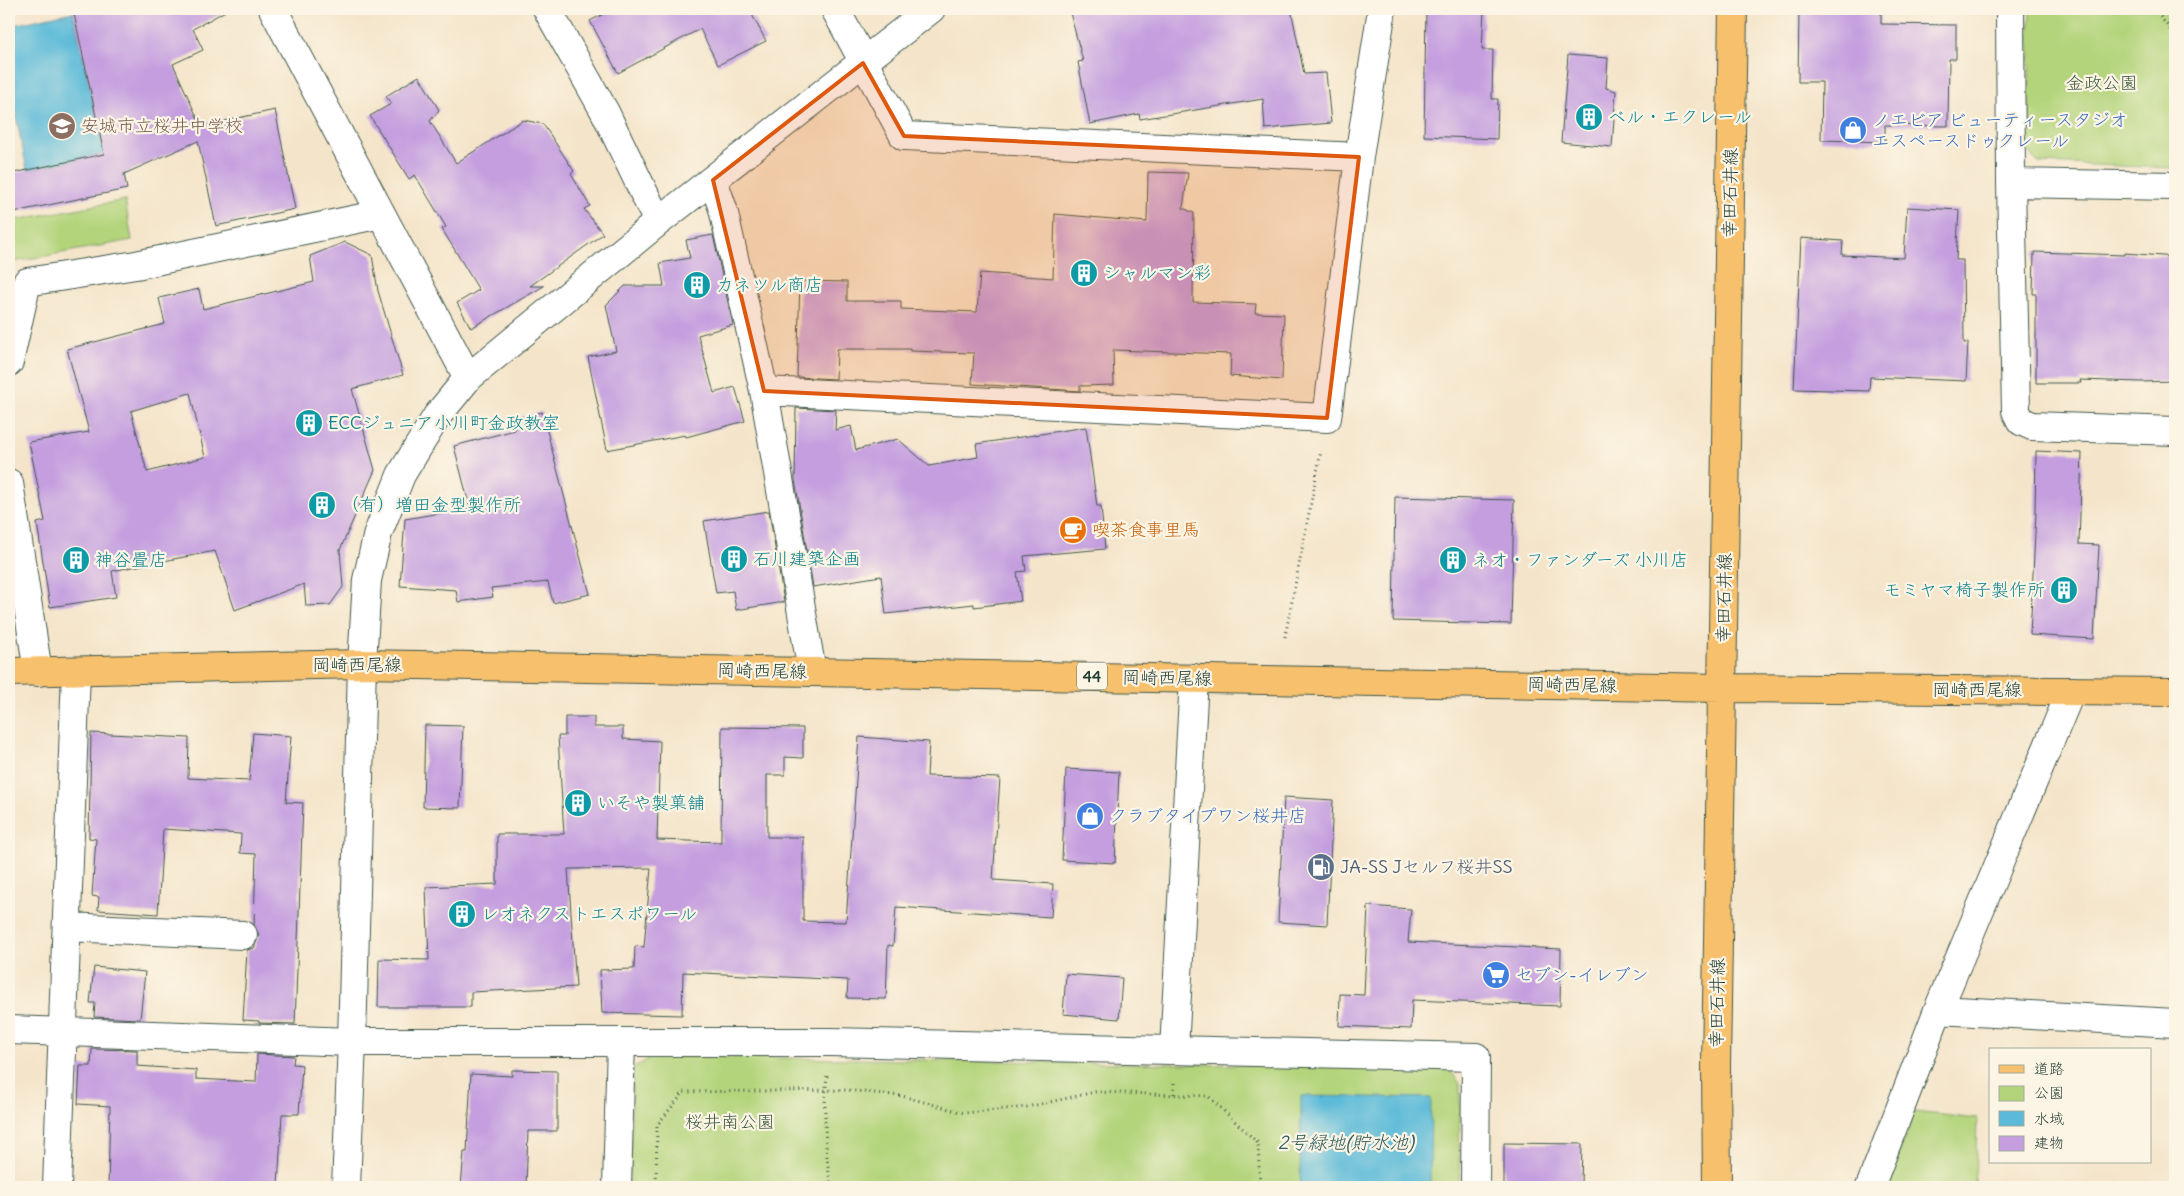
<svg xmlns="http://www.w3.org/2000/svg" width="2184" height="1196" font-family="Delius,'Klee One',sans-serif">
  <rect width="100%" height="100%" fill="#fcf5e5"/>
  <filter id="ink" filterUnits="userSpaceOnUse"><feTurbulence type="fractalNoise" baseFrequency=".02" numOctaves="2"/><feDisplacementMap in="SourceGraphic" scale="10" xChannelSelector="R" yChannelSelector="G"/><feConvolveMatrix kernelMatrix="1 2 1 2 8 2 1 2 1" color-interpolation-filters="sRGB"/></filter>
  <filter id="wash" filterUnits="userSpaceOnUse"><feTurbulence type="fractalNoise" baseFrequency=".0096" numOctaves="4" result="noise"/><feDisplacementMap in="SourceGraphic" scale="20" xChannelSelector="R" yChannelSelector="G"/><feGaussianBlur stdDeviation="1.12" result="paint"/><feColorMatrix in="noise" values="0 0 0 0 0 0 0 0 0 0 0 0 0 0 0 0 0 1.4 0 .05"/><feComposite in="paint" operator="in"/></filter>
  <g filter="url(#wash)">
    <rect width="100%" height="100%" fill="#f4e5ca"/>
    <!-- green -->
    <path fill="#b4d47c" stroke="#6a8858" d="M 2030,9 L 2175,9 L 2175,168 L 2038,163 L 2028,151 Z
      M 125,200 L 132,240 L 13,262 L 9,237 L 9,221 Z
      M 652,1056 L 1448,1068 L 1460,1083 L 1459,1187 L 629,1187 L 633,1069 Z
      M 1915,1112 L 1977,1119 L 1975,1187 L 1885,1187 Z"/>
    <!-- water -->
    <path fill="#5abad8" stroke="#3c7c86" d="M 73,12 L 104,154 L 27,170 L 9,82 L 9,26 Z
      M 1301,1096 L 1431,1098 L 1430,1187 L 1300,1187 Z"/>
    <g id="blocks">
      <!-- building -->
      <path fill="#c49edf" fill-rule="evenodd" d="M 73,9 L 229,9 L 193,29 L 203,50 L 173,64 L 201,126 L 275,110 L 295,209 L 216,226 L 198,141 L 124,174 L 127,189 L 9,213 L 9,174 L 104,154 Z
        M 613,9 L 749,9 L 766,41 L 718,65 L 700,29 L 618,73 L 590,21 Z
        M 1069,9 L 1291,9 L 1304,74 L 1326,73 L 1331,123 L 1265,129 L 1263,99 L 1140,119 L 1139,114 L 1090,124 L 1078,62 L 1083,61 Z
        M 1426,9 L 1484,9 L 1482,50 L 1493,50 L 1492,99 L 1498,99 L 1497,139 L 1424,136 Z
        M 1799,9 L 1881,9 L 1881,24 L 1956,25 L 1956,59 L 1949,59 L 1948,126 L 1885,125 L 1885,142 L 1821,140 L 1822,82 L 1798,82 Z
        M 1568,55 L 1608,58 L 1606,88 L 1616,91 L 1612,147 L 1561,142 Z
        M 419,76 L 439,110 L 430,121 L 456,163 L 523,120 L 543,124 L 574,171 L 571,174 L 590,206 L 584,209 L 603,234 L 530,286 L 544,286 L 471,328 L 457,303 L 479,290 L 442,229 L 446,227 L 415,175 L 409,179 L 370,116 L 391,104 L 386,96 Z
        M 1148,172 L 1188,173 L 1183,208 L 1194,213 L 1193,302 L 1256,304 L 1255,313 L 1284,314 L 1282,380 L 1230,376 L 1231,354 L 1113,350 L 1114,385 L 1080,386 L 1080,391 L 972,384 L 974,353 L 910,351 L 910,349 L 837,349 L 836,379 L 797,377 L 800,281 L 847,282 L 847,301 L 901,301 L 901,309 L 977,312 L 980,273 L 1053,278 L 1055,214 L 1147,222 Z
        M 1907,207 L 1959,210 L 1956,260 L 1963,260 L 1964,343 L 1968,343 L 1966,381 L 1870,377 L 1869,391 L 1794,389 L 1801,238 L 1843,241 L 1842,255 L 1904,258 Z
        M 713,235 L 733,325 L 698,335 L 714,393 L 735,387 L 745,421 L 686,437 L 685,435 L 607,450 L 588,357 L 616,351 L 606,305 L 625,286 L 664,286 L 660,263 L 690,258 L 686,240 Z
        M 345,242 L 372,255 L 378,291 L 403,375 L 352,389 L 375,470 L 340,550 L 343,587 L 330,605 L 306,606 L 304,584 L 235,610 L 215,551 L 112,571 L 116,597 L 50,607 L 37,523 L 45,521 L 29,442 L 89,432 L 67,349 L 165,324 L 159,298 L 199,289 L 203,309 L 314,282 L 310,256 ZM 190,393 L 205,457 L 147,472 L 131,411 Z
        M 2034,252 L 2125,255 L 2125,253 L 2175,257 L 2175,381 L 2140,382 L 2080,380 L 2081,383 L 2036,383 L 2036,294 L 2033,294 Z
        M 796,408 L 836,410 L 835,430 L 851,426 L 856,450 L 898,439 L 929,466 L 978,457 L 976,444 L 1086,427 L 1097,506 L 1101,506 L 1105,549 L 1024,556 L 1026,571 L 1017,572 L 1021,601 L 974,607 L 974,604 L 886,614 L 881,576 L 813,587 L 795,480 Z
        M 542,412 L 590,594 L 553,603 L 548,582 L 491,588 L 493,597 L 458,602 L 456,590 L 400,586 L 405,519 L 470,508 L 454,446 L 515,430 L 513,419 Z
        M 2036,451 L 2082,453 L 2079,544 L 2099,545 L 2094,639 L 2030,635 L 2036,513 L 2035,513 Z
        M 1395,497 L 1514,500 L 1511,624 L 1393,621 Z
        M 769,511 L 784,602 L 736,610 L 733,591 L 716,593 L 704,521 Z
        M 565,717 L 594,717 L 594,727 L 623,727 L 623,739 L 660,741 L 657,840 L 721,842 L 722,727 L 803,728 L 803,758 L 785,757 L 785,775 L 767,775 L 767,837 L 803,837 L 803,921 L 846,922 L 859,737 L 929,742 L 927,776 L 1000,778 L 993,880 L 1053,884 L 1051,917 L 896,907 L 893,946 L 888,945 L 886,999 L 847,998 L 848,980 L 683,972 L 682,1015 L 602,1013 L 600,970 L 634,969 L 635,946 L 644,947 L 651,868 L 568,869 L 576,987 L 471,992 L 471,1007 L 378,1007 L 379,959 L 429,960 L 426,887 L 497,884 L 497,834 L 564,834 L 558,736 L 565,736 Z
        M 425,725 L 463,726 L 460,808 L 423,807 Z
        M 91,733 L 189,738 L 188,778 L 249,781 L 253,733 L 291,736 L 286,802 L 303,803 L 295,1024 L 259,1023 L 259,1021 L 243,1020 L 247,950 L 254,948 L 259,935 L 254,925 L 256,854 L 240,853 L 241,834 L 163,829 L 158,914 L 98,910 L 99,897 L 92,896 L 96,839 L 89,838 Z
        M 1066,769 L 1119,772 L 1115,863 L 1062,860 Z
        M 1284,797 L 1333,800 L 1327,925 L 1278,922 Z
        M 1368,906 L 1411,909 L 1408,942 L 1561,949 L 1560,1006 L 1412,1000 L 1411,1029 L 1339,1026 L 1340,994 L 1364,995 Z
        M 94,967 L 145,972 L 140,1019 L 94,1017 L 95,1003 L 90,1003 Z
        M 1066,974 L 1122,978 L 1119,1019 L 1063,1014 Z
        M 92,1049 L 137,1050 L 137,1066 L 196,1070 L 196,1079 L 256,1082 L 257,1054 L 294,1056 L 293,1064 L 302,1065 L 299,1114 L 282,1114 L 278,1187 L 108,1187 L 110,1106 L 78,1104 L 80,1066 L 91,1066 Z
        M 512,1070 L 557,1071 L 557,1131 L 528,1131 L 526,1187 L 461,1187 L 464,1152 L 467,1152 L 471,1074 L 512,1076 Z
        M 1504,1143 L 1582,1144 L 1581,1187 L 1504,1187 Z"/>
    </g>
  </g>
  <g filter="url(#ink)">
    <use href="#blocks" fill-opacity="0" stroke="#3f564a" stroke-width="1"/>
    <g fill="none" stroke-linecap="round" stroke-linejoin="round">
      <!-- minor casing -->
      <g stroke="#3f564a" stroke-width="30">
        <path id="minor" d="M 273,9 L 468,378
          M 547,9 L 605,112 L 658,222
          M 835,9 L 904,136 L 1359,157
          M 2010,9 L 2011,183 L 2016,411 L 2021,421 L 2032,426 L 2175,431
          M 713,180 L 723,209 L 764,391 L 1327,418 L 1359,157 L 1382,9
          M 2011,183 L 2175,186
          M 9,362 L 27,282 L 136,265 L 381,214
          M 764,391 L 812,672
          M 9,483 L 38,672
          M 67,927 L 243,935
          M 1938,1010 L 2175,1023
          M 9,1030 L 352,1042 L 831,1042 L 1476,1057 L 1475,1187
          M 1174,1050 L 1194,678
          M 57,1187 L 76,671
          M 346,1187 L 352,1042 L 362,664 L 367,580 L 378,533 L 401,475 L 437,416 L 468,378 L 658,222 L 931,9
          M 617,1187 L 621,1042
          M 1870,1187 L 1938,1010 L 2071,691"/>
      </g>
      <!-- major casing -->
      <g stroke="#3f564a" stroke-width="30">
        <path id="major" d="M 9,672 L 362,664 L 1722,688 L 2175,692
          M 1717,1187 L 1716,1065 L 1733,9"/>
      </g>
      <!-- path -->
      <path stroke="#3f564a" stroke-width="3" stroke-dasharray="1 4" stroke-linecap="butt" d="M 2154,9 L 2175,35
        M 1285,637 L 1321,451
        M 827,1076 C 823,1112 825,1151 831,1187
        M 1174,1083 L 1174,1095
        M 656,1187 L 657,1125 L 684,1092 L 847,1090 L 902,1096 L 964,1113 L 1027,1107 L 1095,1092 L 1208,1096 L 1258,1143 L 1260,1187"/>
      <!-- minor -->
      <use href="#minor" stroke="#fff" stroke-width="28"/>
      <!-- major -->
      <use href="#major" stroke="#f7c06c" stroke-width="28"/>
    </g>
  </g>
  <!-- marked area -->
  <path fill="#de580e" fill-opacity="0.2" stroke="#de580e" stroke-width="4" stroke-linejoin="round" d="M 863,63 L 904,136 L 1359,157 L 1327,418 L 764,391 L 713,180 Z"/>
  <!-- icons -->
  <defs>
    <g id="building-disc" transform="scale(1.4375)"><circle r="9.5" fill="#0f9aa8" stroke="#fcf5e5"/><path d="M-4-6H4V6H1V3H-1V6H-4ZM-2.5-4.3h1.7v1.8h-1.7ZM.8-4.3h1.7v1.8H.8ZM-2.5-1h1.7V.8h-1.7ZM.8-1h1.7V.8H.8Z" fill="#fff"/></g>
    <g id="school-disc" transform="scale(1.4375)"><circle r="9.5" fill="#8d6e63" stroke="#fcf5e5"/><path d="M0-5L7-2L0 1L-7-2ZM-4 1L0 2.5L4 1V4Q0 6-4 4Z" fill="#fff"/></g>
    <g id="shop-disc" transform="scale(1.4375)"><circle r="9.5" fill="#3f7fe0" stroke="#fcf5e5"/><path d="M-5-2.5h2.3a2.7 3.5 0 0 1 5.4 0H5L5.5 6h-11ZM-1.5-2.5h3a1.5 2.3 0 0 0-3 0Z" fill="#fff"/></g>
    <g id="cafe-disc" transform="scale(1.4375)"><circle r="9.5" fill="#e8710a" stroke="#fcf5e5"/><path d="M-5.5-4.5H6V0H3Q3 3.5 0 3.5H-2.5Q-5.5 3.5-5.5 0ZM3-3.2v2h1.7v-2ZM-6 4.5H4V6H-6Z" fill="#fff"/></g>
    <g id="fuel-disc" transform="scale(1.4375)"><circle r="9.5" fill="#5c6f8a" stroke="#fcf5e5"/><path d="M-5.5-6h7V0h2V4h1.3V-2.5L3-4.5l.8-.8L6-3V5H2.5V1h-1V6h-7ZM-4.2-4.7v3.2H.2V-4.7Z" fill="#fff"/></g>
    <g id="supermarket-disc" transform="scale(1.4375)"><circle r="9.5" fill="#3f7fe0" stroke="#fcf5e5"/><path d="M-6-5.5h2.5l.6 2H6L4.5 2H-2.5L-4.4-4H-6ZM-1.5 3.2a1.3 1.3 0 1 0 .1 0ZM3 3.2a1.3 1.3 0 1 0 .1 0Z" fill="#fff"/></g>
  </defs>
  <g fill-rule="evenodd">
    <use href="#building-disc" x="1589" y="117"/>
    <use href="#school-disc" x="62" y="126"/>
    <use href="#shop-disc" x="1853" y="130"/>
    <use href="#building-disc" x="1084" y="273"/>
    <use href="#building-disc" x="697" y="285"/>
    <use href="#building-disc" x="309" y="423"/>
    <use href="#building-disc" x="322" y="505"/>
    <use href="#cafe-disc" x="1073" y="530"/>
    <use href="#building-disc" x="734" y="559"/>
    <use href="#building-disc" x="76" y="560"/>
    <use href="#building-disc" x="1453" y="560"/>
    <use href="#building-disc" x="2064" y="590"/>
    <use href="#building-disc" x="578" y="803"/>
    <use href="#shop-disc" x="1090" y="816"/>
    <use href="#fuel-disc" x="1321" y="867"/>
    <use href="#building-disc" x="462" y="914"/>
    <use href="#supermarket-disc" x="1496" y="975"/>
  </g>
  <g text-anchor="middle" stroke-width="4.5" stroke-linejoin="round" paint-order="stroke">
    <!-- shield labels -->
    <rect fill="#fcf5e5" stroke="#617469" stroke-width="1" x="1077" y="662.5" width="30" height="27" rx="4"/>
    <g font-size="16" font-weight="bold" fill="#1f3d34">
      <text x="1092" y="682">44</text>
    </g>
    <!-- park labels -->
    <g font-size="18" fill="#3d5b42" stroke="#fcf5e5">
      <text x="2102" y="89">金政公園</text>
      <text x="730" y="1128">桜井南公園</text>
    </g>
    <!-- culture labels -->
    <g font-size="18" fill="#0d838f" stroke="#fcf5e5" text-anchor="start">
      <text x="1608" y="123">ベル・エクレール</text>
      <text x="1103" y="279">シャルマン彩</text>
      <text x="716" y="291">カネツル商店</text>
      <text x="328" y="429">ECCジュニア小川町金政教室</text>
      <text x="341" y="511">（有）増田金型製作所</text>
      <text x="753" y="565">石川建築企画</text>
      <text x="95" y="566">神谷畳店</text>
      <text x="1472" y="566">ネオ・ファンダーズ 小川店</text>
      <text x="2045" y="596" text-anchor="end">モミヤマ椅子製作所</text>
      <text x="597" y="809">いそや製菓舗</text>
      <text x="481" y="920">レオネクストエスポワール</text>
    </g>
    <!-- shop labels -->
    <g font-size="18" fill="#366cbe" stroke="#fcf5e5" text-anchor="start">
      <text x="1872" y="126">ノエビア ビューティースタジオ<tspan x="1872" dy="21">エスペースドゥクレール</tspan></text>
      <text x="1109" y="822">クラブタイプワン桜井店</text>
      <text x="1515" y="981">セブン-イレブン</text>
    </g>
    <!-- education labels -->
    <g font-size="18" fill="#785e54" stroke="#fcf5e5" text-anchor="start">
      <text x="81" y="132">安城市立桜井中学校</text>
    </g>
    <!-- street labels -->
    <g font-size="18" fill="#1f3d34" stroke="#fcf5e5">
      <text transform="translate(1730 193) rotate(-89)" y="6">幸田石井線</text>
      <text transform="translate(1724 598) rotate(-89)" y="6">幸田石井線</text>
      <text x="357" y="671">岡崎西尾線</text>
      <text transform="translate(762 671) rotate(1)" y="6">岡崎西尾線</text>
      <text transform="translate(1167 678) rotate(1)" y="6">岡崎西尾線</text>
      <text transform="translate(1572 685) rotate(1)" y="6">岡崎西尾線</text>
      <text x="1977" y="696">岡崎西尾線</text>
      <text transform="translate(1717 1003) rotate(-89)" y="6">幸田石井線</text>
    </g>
    <!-- food labels -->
    <g font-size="18" fill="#c56008" stroke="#fcf5e5" text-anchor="start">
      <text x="1092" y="536">喫茶食事里馬</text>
    </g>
    <!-- service labels -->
    <g font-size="18" fill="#4e5e75" stroke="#fcf5e5" text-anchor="start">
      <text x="1340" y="873">JA-SS Jセルフ桜井SS</text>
    </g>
    <!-- water labels -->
    <g font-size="19" font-style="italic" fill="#2e5c5d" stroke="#fcf5e5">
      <text x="1346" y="1149">2号緑地(貯水池)</text>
    </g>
  </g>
  <!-- margin -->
  <rect width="2184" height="1196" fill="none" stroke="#fcf5e5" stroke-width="30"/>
  <!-- legend -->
  <rect x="1989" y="1048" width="162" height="115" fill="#fcf5e5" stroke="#a4ab9e"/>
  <rect x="1999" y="1065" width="25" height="8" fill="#f7c06c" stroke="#a4ab9e"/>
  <text x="2034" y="1074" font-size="15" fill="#1f3d34">道路</text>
  <rect x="1999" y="1086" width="25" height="15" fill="#b4d47c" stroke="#a4ab9e"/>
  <text x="2034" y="1098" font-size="15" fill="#1f3d34">公園</text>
  <rect x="1999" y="1111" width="25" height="15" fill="#5abad8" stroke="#a4ab9e"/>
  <text x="2034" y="1124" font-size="15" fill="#1f3d34">水域</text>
  <rect x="1999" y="1136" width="25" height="15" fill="#c49edf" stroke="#a4ab9e"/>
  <text x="2034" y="1148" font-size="15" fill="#1f3d34">建物</text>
</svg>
